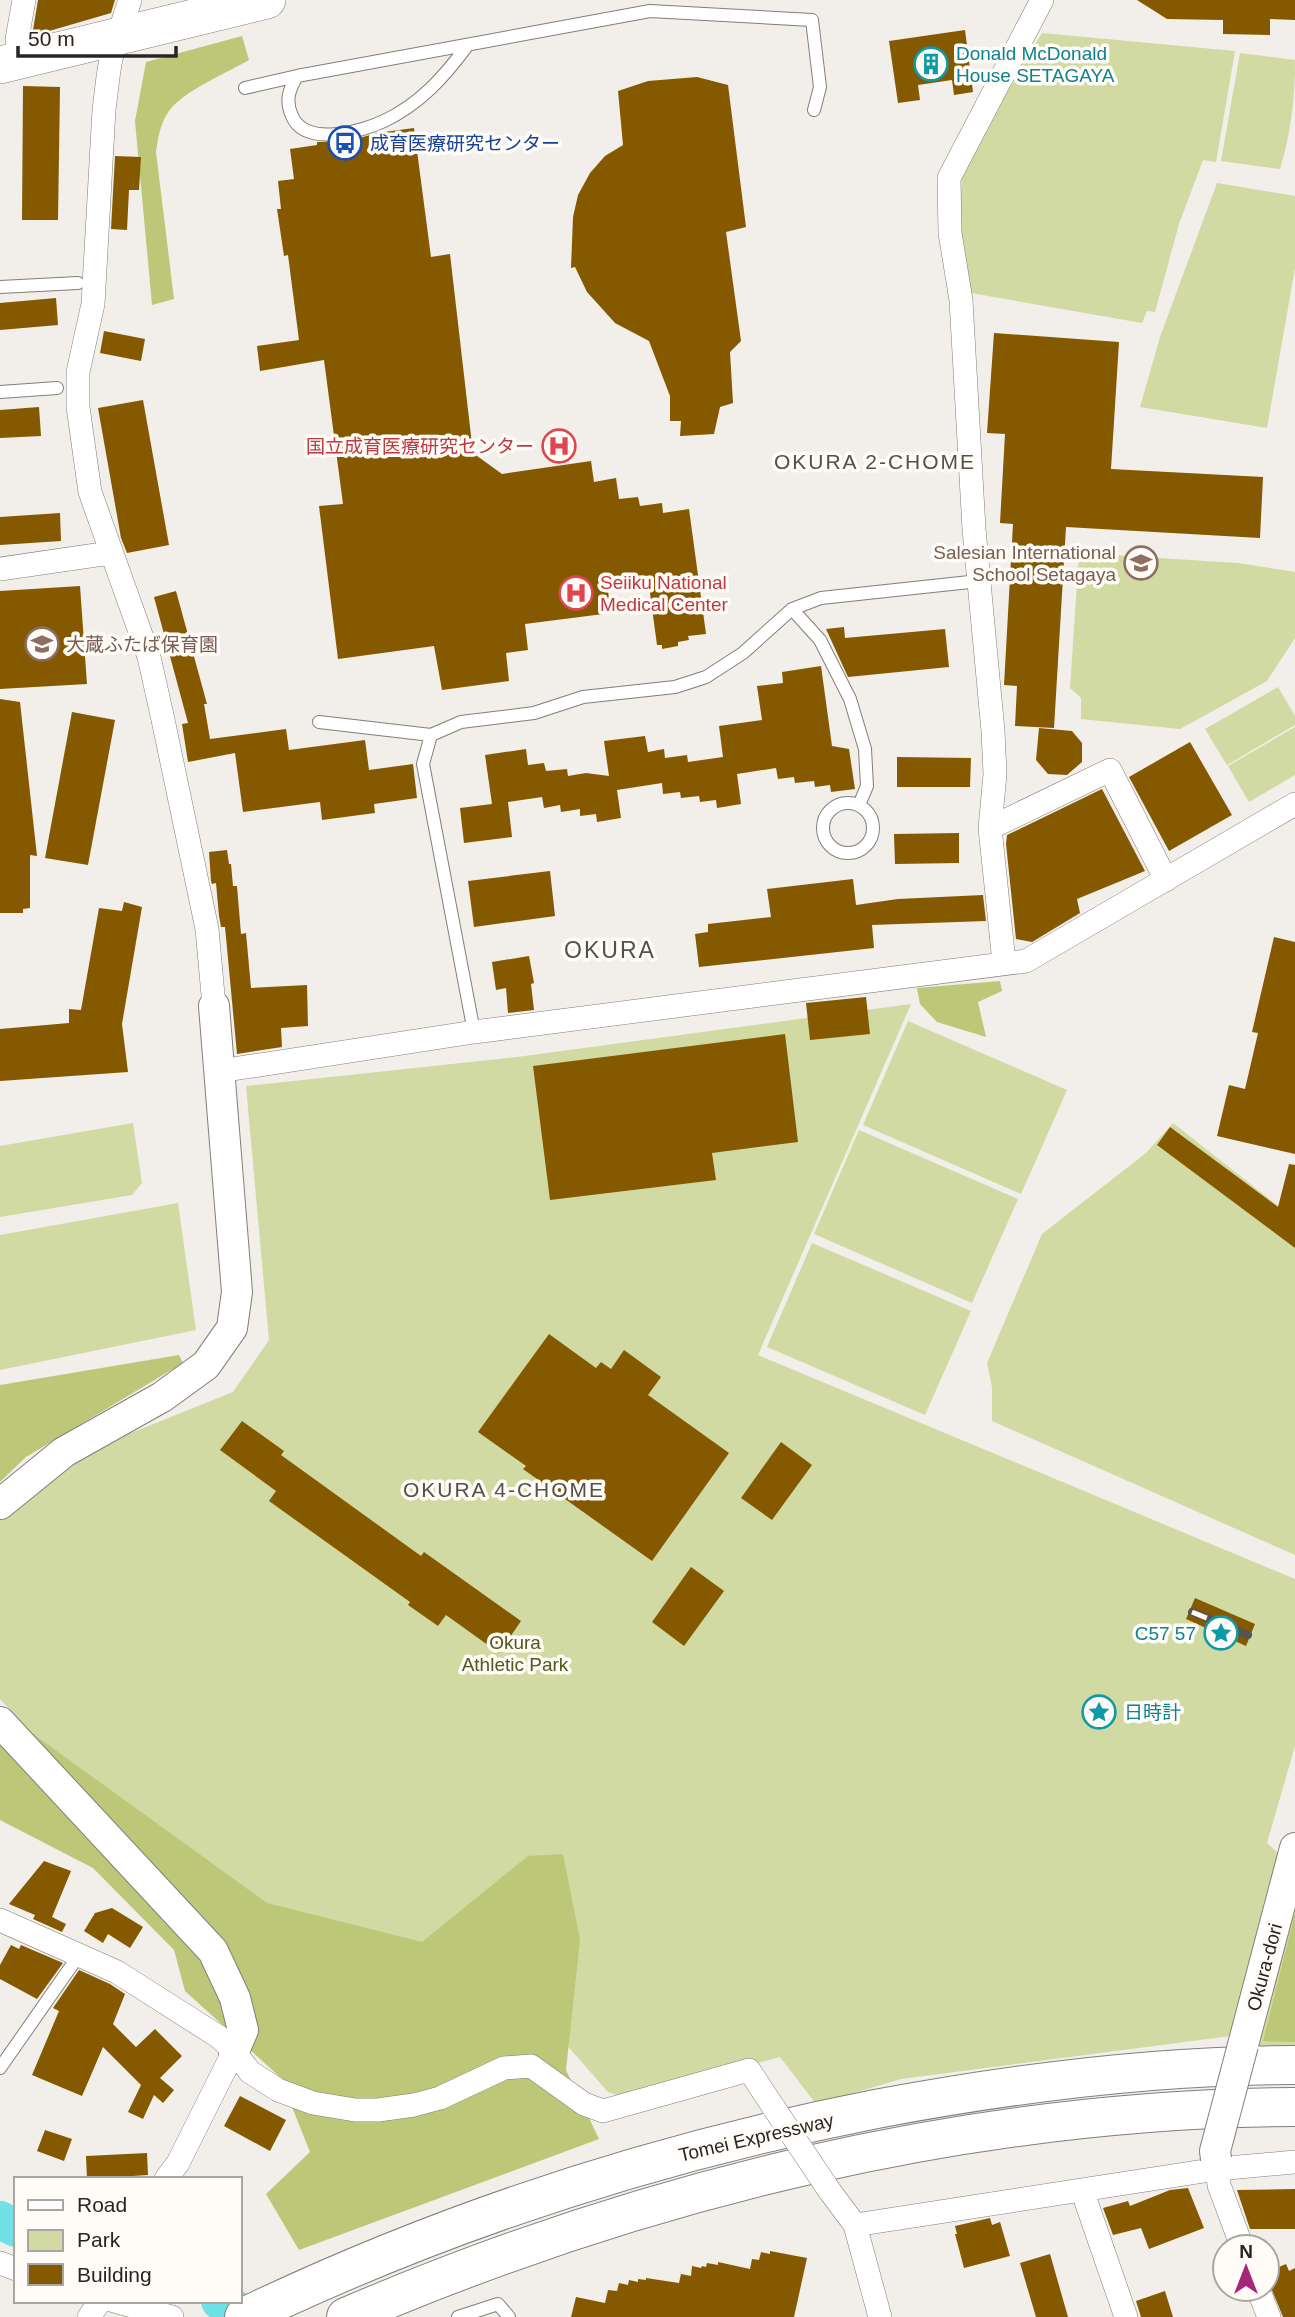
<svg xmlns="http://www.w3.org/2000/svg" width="1295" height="2317" viewBox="0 0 1295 2317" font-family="Arial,'Noto Sans JP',sans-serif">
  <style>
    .green { fill: #d1daa2 }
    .forest { fill: #bcc878 }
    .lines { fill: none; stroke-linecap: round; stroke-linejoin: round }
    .river { stroke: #6fe1e7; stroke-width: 38 }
    .building { fill: #845900 }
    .service-casing { stroke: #827e7a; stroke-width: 14 }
    .minor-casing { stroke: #827e7a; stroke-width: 24 }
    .tertiary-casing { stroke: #827e7a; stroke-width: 32 }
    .primary-casing { stroke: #827e7a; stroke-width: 38 }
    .motorway-casing { stroke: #827e7a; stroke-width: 40 }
    .service { stroke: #fff; stroke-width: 12 }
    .minor { stroke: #fff; stroke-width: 23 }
    .tertiary { stroke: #fff; stroke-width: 30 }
    .primary { stroke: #fff; stroke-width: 37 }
    .motorway { stroke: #fff; stroke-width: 38 }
    .rail-casing { stroke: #565452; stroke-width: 8 }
    .rail { stroke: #fffbf6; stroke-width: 5; stroke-dasharray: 16; stroke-linecap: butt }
    .minor-bridge-casing { stroke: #827e7a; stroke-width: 24; stroke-linecap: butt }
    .tertiary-bridge-casing { stroke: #827e7a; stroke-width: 32; stroke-linecap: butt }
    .minor-bridge { stroke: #fff; stroke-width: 23 }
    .tertiary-bridge { stroke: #fff; stroke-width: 30 }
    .labels { text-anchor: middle; stroke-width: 7; stroke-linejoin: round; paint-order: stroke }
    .culture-label { font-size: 19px; fill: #0d838f; stroke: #fffbf6; text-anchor: start }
    .transit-label { font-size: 19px; fill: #164399; stroke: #fffbf6; text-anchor: start }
    .health-label { font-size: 19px; fill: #be3a42; stroke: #fffbf6; text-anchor: end }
    .education-label { font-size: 19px; fill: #785e54; stroke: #fffbf6; text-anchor: end }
    .park-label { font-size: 19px; fill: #51581e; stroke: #fffbf6 }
    .street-label { font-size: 19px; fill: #272624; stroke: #fffbf6 }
    .neighbourhood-label { font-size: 21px; letter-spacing: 2px; fill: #54504c; stroke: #fffbf6 }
    .quarter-label { font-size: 23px; letter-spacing: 2px; fill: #54504c; stroke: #fffbf6 }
  </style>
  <rect width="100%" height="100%" fill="#f2eee9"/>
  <path class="green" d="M 1042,33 L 1235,51 L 1216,162 L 1203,160 L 1179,224 L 1155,312 L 1147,311 L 1142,323 L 971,293 L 959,231 L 962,175 L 991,115 Z
    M 1240,53 L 1295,60 C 1295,98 1291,133 1280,169 L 1221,161 Z
    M 1217,183 L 1295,196 L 1295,268 L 1267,428 L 1140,407 L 1160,337 Z
    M 1079,553 L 1238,563 L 1295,572 L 1295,638 L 1267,681 L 1180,729 L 1081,719 L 1081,698 L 1070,688 Z
    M 1278,687 L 1295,716 L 1295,725 L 1227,765 L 1205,729 Z
    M 1295,727 L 1295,775 L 1249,802 L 1228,766 Z
    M 911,1004 L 758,1355 L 1295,1579 L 1295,1746 L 1267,1843 L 1279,1854 L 1231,2036 L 901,2079 L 816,2104 L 780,2057 L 641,2095 L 623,2097 L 608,2092 L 557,2034 L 178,1895 L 0,1699 L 0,1519 L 34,1485 L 106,1443 L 233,1392 L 269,1340 L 246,1086 L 517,1057 Z
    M 908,1021 L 1067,1090 L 1021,1194 L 863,1125 Z
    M 133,1123 L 142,1183 L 132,1195 L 0,1217 L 0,1146 Z
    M 1173,1123 L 1295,1219 L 1295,1555 L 992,1421 L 992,1387 L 987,1363 L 1042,1234 L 1146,1153 Z
    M 859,1130 L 1018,1199 L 972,1303 L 814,1234 Z
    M 178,1203 L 196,1330 L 0,1370 L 0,1235 Z
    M 812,1243 L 971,1311 L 925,1415 L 767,1347 Z
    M 1295,1897 L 1295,2048 L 1259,2046 Z"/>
  <path class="forest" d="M 242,36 L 249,60 C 226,73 191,88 173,106 C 161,119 158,136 156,152 L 174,299 L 152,305 L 135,121 L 146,62 Z
    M 1000,981 L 1002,991 L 978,1002 L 986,1037 L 937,1022 L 920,1004 L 917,988 Z
    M 179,1355 L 183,1363 L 26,1457 L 0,1482 L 0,1385 Z
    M 0,1710 L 267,1903 L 422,1942 L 528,1856 L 563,1854 L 580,1940 L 566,2070 L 599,2139 L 299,2250 L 266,2194 L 310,2152 L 280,2077 L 185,1991 L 174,1950 L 93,1868 L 0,1820 Z
    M 1295,1913 L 1295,2042 L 1263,2041 Z"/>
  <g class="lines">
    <path class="river" d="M 0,2220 L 16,2228
      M 220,2301 L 251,2317"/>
  </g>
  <path class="building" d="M 38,0 L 115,0 L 111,13 L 32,36 Z
    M 1137,0 L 1295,0 L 1295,20 L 1270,19 L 1270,35 L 1223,34 L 1223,20 L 1167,19 Z
    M 965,30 L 973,92 L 954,95 L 952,80 L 918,85 L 920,100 L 898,103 L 889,41 Z
    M 697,77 L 728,85 L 746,227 L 726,232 L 741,341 L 730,352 L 733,403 L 720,407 L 714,434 L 680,436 L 681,421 L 670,421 L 670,396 L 649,341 L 615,323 L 587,292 L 575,267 L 571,268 L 573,217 L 578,195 L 590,173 L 605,156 L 623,145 L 618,91 L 648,81 Z
    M 23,86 L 60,87 L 58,220 L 22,220 Z
    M 414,128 L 431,257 L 450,254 L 473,453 L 502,474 L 591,461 L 594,482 L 616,478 L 619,499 L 638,497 L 640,506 L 662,503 L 663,513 L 689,509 L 706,634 L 688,636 L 689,640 L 678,642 L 678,646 L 662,649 L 662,645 L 657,645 L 649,586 L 608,591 L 611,613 L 525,624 L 528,650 L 506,653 L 509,681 L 442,690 L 434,646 L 338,659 L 319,506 L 343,504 L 324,360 L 260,371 L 257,346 L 299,340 L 288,255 L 284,256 L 277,209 L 281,209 L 278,181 L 294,179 L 290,149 L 317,145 L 317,142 L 349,141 L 377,133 Z
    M 115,156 L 141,157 L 139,190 L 129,190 L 127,230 L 111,229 Z
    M 56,298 L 58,325 L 0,330 L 0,303 Z
    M 104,331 L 145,339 L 141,361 L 100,353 Z
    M 994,333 L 1119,342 L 1111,469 L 1263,477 L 1260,538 L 1066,527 L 1054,728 L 1015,726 L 1017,686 L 1004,685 L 1013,524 L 1000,523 L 1005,434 L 987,433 Z
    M 143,400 L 169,545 L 127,553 L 121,538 L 98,408 Z
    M 39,407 L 41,436 L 0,438 L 0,410 Z
    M 60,513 L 61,541 L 0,545 L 0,517 Z
    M 80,586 L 87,684 L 0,689 L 0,591 Z
    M 176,591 L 207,704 L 204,704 L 210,739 L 286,729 L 289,750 L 365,740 L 369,770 L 413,764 L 417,798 L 374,804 L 375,813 L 322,820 L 320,802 L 243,812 L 235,753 L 188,762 L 182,724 L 188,723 L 154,597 Z
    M 844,627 L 845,638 L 945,629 L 949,667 L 848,677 L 826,629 Z
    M 821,666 L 832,746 L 849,749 L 855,789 L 831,792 L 830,785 L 815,787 L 814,781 L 795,783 L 794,777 L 778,779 L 776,768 L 737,774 L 741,804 L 717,808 L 716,800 L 700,802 L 699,796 L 681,798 L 680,792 L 663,794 L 662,783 L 617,790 L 621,818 L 597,822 L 596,814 L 580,816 L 580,809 L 561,812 L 560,805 L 544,808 L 542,797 L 508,802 L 512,837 L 464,843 L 460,808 L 492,804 L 485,755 L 526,749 L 528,765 L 544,763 L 546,771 L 567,769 L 568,776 L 586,773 L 609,776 L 604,741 L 645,736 L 648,752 L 664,749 L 665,758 L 687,755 L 688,762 L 723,757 L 719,726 L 762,720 L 757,686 L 783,683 L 782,672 Z
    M 0,699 L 20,702 L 37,856 L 30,855 L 30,908 L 23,909 L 23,913 L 0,913 Z
    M 72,712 L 115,720 L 88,865 L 45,858 Z
    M 1039,728 L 1072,731 L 1082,743 L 1082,762 L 1067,775 L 1048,774 L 1036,760 Z
    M 1190,742 L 1232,815 L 1169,851 L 1129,777 Z
    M 897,757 L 971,758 L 970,787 L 897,787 Z
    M 1102,789 L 1145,871 L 1077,899 L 1080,913 L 1032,942 L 1016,939 L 1006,844 L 1007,835 Z
    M 959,833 L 959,863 L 895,864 L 894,834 Z
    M 227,850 L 229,864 L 231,864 L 233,886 L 237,886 L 241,934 L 246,933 L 251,988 L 307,985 L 308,1026 L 281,1028 L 282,1047 L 237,1054 L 225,927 L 221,927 L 219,916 L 216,883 L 212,884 L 211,881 L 209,852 Z
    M 550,871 L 555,916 L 474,927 L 468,881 Z
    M 853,879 L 856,905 L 898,899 L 983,895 L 986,921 L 872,925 L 874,948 L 699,967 L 695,934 L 708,932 L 708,924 L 771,917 L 767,889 Z
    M 124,902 L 142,907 L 122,1024 L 128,1072 L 0,1081 L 0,1029 L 69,1023 L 69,1009 L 81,1010 L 99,908 L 122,911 Z
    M 1274,937 L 1295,942 L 1295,1154 L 1217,1136 L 1229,1085 L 1245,1089 L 1258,1033 L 1252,1032 Z
    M 529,956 L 534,983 L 531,984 L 534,1010 L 508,1013 L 506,988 L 496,990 L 492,962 Z
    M 866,997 L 870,1034 L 810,1040 L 806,1003 Z
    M 785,1034 L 798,1142 L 712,1153 L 716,1180 L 550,1200 L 533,1066 Z
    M 1170,1127 L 1278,1207 L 1289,1164 L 1295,1165 L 1295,1248 L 1157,1145 Z
    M 549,1334 L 596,1368 L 601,1362 L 611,1369 L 624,1350 L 661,1377 L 648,1395 L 729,1453 L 652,1561 L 523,1469 L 526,1466 L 478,1432 Z
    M 242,1421 L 284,1451 L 281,1455 L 421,1556 L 424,1552 L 521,1621 L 499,1653 L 446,1615 L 438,1626 L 408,1605 L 410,1602 L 269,1501 L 276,1491 L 220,1450 Z
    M 781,1442 L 812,1465 L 772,1520 L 741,1498 Z
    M 691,1567 L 724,1591 L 684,1646 L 652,1622 Z
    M 1195,1598 L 1255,1624 L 1246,1646 L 1186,1619 Z
    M 44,1861 L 71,1871 L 52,1917 L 66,1924 L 62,1932 L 33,1919 L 35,1915 L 9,1904 Z
    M 112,1908 L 143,1927 L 130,1948 L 108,1934 L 103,1943 L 84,1931 L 95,1913 Z
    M 11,1945 L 19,1949 L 21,1945 L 63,1963 L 37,1999 L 0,1979 L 0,1965 Z
    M 79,1970 L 110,1984 L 125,1994 L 113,2024 L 136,2047 L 155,2029 L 182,2056 L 160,2078 L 174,2090 L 163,2103 L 154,2095 L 143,2119 L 128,2112 L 141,2085 L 103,2047 L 82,2096 L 32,2075 L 59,2011 L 53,2008 Z
    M 240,2096 L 286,2120 L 270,2151 L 224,2126 Z
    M 45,2130 L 72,2139 L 64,2161 L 37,2151 Z
    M 147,2153 L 148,2175 L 87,2179 L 86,2156 Z
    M 1188,2188 L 1204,2228 L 1149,2249 L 1141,2228 L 1113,2235 L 1103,2208 L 1128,2201 L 1130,2206 L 1170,2190 Z
    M 1295,2189 L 1295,2229 L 1250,2229 L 1237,2190 Z
    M 990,2218 L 992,2225 L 1000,2222 L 1010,2256 L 964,2268 L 955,2234 L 957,2234 L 955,2226 Z
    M 770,2251 L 807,2258 L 794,2317 L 571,2317 L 576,2297 L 605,2303 L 608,2290 L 617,2291 L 619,2283 L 628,2285 L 629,2280 L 638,2282 L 638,2279 L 646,2280 L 646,2278 L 679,2283 L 681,2274 L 691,2276 L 692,2266 L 701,2268 L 702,2266 L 706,2267 L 707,2263 L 718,2265 L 718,2262 L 750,2269 L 752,2259 L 759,2260 L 761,2252 L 770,2254 Z
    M 1050,2254 L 1068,2317 L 1036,2317 L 1020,2263 Z
    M 1286,2264 L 1289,2271 L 1295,2268 L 1295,2317 L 1283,2317 L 1267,2278 L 1267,2272 Z
    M 1165,2291 L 1173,2317 L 1141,2317 L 1136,2301 Z"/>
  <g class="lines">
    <defs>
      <path id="service" d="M 297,76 C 289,90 285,100 292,116 C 305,147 361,132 384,121 C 420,104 444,77 467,46
        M 245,88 L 297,76 L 650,11 L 812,20 L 820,87 L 814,110
        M 0,287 L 78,283
        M 0,392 L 57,388
        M 792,609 L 820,640 L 850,699 L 865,749 L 867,786 L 859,805
        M 319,722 L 431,735
        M823 828a25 25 0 1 1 50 0a25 25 0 1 1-50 0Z
        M 474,1032 L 423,764 L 431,735 L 461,722 L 534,713 L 583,697 L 675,687 L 706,677 L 743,653 L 792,609 L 821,598 L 979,581
        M 0,2068 L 79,1955
        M 458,2317 L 498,2304 L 509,2317"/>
      <path id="minor" d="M 130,0 L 111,58 L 108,77 L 104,110 L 93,304 L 78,372 L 78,407 L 90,492 L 149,657 L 162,715 L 207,929 L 214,1006
        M 20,61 L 17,39 L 24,0
        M 0,569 L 110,553
        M 990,828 L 1110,770 L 1166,880
        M 1004,962 L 990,828 L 995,774 L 993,731 L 974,529 L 961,300 L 950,233 L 949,178 L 1042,0
        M 220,1071 L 474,1032 L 1026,961 L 1295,804
        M 0,1920 L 117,1972 L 219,2037 L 234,2051 L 250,2072 L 278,2090 L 313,2103 L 355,2110 L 378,2110 L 414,2105 L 440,2098 L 504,2068 L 531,2066 L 584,2104 L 603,2111 L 749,2070 L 774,2108
        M 1216,2159 L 1219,2185 L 1242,2247
        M 166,2179 L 178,2163 L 234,2051
        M 829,2190 L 855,2225 L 880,2317
        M 1082,2190 L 1126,2317
        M 855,2225 L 1217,2169 L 1295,2162
        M 0,2263 L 16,2269
        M 1258,2289 L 1269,2317
        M 114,2301 L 172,2317
        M 89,2317 L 100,2301"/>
      <path id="tertiary" d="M 0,1504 L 64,1452 L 162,1397 L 206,1365 L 232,1328 L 237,1292 L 214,1006
        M 0,1722 L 213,1951 L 235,1998 L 243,2030 L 234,2051
        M 1243,2045 L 1295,1848"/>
      <path id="primary" d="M 0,65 L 267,0"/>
      <path id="motorway" d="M 244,2317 C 446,2220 657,2152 876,2109 C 1014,2083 1155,2065 1295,2065
        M 346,2317 C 644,2189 970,2109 1295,2107"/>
    </defs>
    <use href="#service" class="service-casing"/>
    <use href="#minor" class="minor-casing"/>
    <use href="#tertiary" class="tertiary-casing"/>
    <use href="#primary" class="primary-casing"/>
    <use href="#motorway" class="motorway-casing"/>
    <use href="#service" class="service"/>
    <use href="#minor" class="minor"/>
    <use href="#tertiary" class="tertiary"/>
    <use href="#primary" class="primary"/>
    <use href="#motorway" class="motorway"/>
    <defs>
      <path id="rail" d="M 1192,1612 L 1248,1635"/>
    </defs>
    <use href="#rail" class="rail-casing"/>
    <use href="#rail" class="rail"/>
    <defs>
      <path id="minor-bridge" d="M 774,2108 L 829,2190"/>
      <path id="tertiary-bridge" d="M 1216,2159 L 1215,2151 L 1243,2045"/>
    </defs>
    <use href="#minor-bridge" class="minor-bridge-casing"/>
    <use href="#tertiary-bridge" class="tertiary-bridge-casing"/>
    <use href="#minor-bridge" class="minor-bridge"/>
    <use href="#tertiary-bridge" class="tertiary-bridge"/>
  </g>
  <defs>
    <symbol id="building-ring" viewBox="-11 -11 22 22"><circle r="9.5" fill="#fffbf6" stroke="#0f9aa8" stroke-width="1.5"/><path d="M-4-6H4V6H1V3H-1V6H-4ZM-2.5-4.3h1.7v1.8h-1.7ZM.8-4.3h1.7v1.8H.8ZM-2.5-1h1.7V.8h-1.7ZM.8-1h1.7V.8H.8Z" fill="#0f9aa8"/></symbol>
    <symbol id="bus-ring" viewBox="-11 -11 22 22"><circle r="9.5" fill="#fffbf6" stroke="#1a4fb4" stroke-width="1.5"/><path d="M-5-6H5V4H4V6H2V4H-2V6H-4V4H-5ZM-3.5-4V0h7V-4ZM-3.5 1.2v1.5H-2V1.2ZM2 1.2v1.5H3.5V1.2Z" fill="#1a4fb4"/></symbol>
    <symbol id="hospital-ring" viewBox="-11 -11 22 22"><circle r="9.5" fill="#fffbf6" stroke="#e0444e" stroke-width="1.5"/><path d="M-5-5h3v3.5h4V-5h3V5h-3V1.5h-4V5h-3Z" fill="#e0444e"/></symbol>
    <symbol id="school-ring" viewBox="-11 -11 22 22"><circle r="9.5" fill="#fffbf6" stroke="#8d6e63" stroke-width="1.5"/><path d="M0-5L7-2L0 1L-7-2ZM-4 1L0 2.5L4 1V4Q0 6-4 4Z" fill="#8d6e63"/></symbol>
    <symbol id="sight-ring" viewBox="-11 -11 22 22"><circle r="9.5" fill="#fffbf6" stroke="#0f9aa8" stroke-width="1.5"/><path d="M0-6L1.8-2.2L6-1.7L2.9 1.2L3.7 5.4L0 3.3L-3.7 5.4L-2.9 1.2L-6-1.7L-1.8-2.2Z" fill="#0f9aa8"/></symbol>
  </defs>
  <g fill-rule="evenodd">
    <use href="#building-ring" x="912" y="45" width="38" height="38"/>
    <use href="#bus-ring" x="326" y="124" width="38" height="38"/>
    <use href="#hospital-ring" x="540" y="427" width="38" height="38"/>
    <use href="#school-ring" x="1122" y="544" width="38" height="38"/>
    <use href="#hospital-ring" x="557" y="574" width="38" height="38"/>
    <use href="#school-ring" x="23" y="625" width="38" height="38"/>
    <use href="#sight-ring" x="1202" y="1614" width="38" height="38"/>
    <use href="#sight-ring" x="1080" y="1693" width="38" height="38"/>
  </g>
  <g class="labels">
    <g class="culture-label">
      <text x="956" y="60">Donald McDonald<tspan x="956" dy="22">House SETAGAYA</tspan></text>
      <text x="1196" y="1640" text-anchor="end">C57 57</text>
      <text x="1124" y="1719">日時計</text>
    </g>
    <g class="transit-label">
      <text x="370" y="150">成育医療研究センター</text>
    </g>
    <g class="health-label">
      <text x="534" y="453">国立成育医療研究センター</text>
      <text x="600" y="589" text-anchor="start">Seiiku National<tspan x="600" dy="22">Medical Center</tspan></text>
    </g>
    <g class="education-label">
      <text x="1116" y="559">Salesian International<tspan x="1116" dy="22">School Setagaya</tspan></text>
      <text x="66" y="651" text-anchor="start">大蔵ふたば保育園</text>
    </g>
    <g class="park-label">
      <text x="515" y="1649">Okura<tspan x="515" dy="22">Athletic Park</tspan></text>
    </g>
    <g class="street-label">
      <text transform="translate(1264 1967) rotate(-75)" y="7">Okura-dori</text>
      <text transform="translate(756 2137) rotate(-13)" y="7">Tomei Expressway</text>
    </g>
    <g class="neighbourhood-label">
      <text x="875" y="469">OKURA 2-CHOME</text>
      <text x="504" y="1497">OKURA 4-CHOME</text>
    </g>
    <g class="quarter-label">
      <text x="610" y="958">OKURA</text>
    </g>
  </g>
  <rect x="14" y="2177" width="228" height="126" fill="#fffbf6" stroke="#a9a6a2" stroke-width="2"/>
  <rect x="28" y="2200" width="35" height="10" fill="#ffffff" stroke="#a9a6a2" stroke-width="2"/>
  <text x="77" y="2212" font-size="21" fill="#272624">Road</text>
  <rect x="28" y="2230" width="35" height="21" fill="#d1daa2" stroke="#a9a6a2" stroke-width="2"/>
  <text x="77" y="2247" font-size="21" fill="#272624">Park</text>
  <rect x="28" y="2264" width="35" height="21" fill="#845900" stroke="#a9a6a2" stroke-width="2"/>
  <text x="77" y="2282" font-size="21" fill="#272624">Building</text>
  <g transform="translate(1246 2268)"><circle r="33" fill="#fffbf6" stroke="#a9a6a2" stroke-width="2"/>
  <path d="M0-5L12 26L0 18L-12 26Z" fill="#a42779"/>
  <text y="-10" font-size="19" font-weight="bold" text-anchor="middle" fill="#272624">N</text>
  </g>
  <path d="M18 46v10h158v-10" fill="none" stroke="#272624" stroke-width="3.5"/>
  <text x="28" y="46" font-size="21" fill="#272624" stroke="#fffbf6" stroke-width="5" paint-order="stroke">50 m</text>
</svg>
